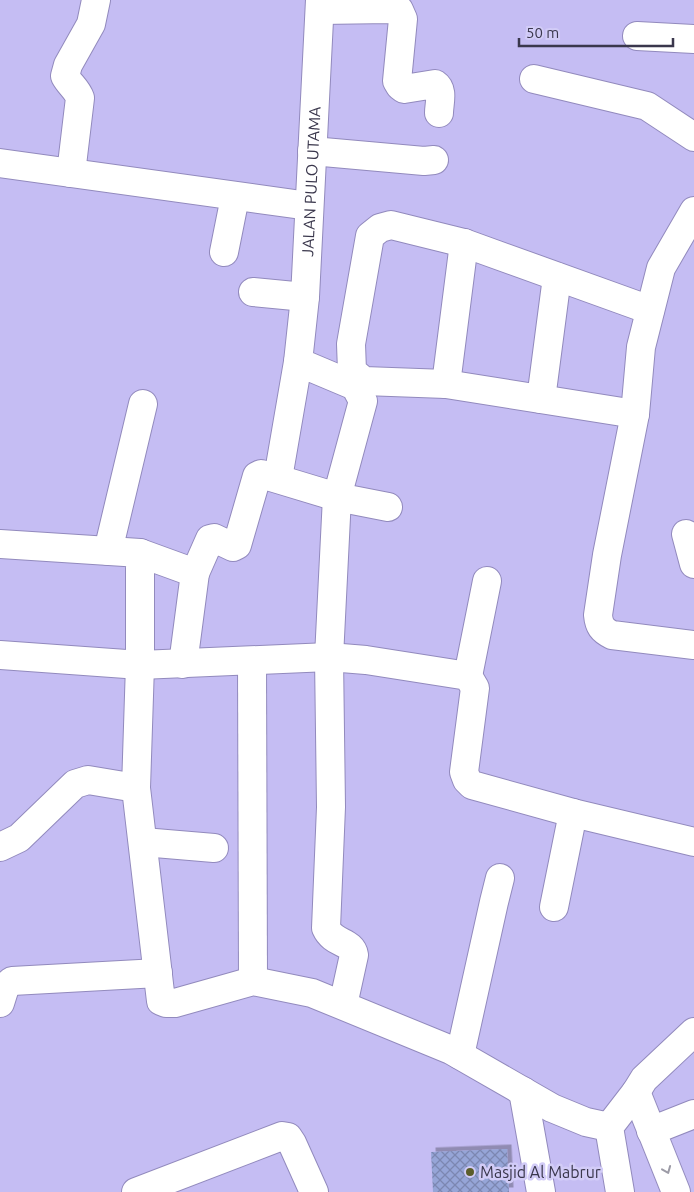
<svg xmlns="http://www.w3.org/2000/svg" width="694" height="1192" viewBox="0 0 694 1192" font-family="Ubuntu,sans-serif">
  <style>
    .building { fill: url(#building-cross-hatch); filter: url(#shadow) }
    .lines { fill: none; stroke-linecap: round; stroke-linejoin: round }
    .minor-casing { stroke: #928abd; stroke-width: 30 }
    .minor { stroke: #fff; stroke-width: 28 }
    .oneway { stroke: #9c9ba6 }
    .poi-dot { fill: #5b5d2b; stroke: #d2ccf7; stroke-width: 2 }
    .labels { text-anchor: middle; stroke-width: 5; stroke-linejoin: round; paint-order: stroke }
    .street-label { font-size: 16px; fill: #3a374c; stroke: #d2ccf7 }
    .poi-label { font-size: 16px; fill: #3a374c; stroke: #d2ccf7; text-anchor: start }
  </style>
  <defs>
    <pattern id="building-cross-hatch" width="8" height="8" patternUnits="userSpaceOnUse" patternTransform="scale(1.25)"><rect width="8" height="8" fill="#96a5d7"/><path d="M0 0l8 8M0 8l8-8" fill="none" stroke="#7b87b1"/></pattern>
    <filter id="shadow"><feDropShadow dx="4.5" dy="-4.5" stdDeviation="0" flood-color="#0004"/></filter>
  </defs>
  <rect width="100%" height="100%" fill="#c5bdf3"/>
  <path class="building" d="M 507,1149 L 509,1192 L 433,1192 L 431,1152 Z"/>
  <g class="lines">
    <defs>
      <g id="minor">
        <path d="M 320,10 L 390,9 L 399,10 L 403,19 L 397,81 L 400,86 L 404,89 L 435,84 C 444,90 439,103 439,113"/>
        <path d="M 637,36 L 694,39"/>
        <path d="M 534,79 L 647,106 L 694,137"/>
        <path d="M 312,151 L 424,161 L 434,160"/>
        <path d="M 0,163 L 309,206"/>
        <path d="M 71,173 L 80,98 C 77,89 69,84 65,76 L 68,65 L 91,24 L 96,0"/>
        <path d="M 694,211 L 661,268 L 641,347 L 635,414 L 607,555 L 598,615 C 599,626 602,630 612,635 L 694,645"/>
        <path d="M 224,252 L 235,197"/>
        <path d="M 253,292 L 305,297"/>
        <path id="s1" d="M 298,362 L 305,297 L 320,0"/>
        <path d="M 446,384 L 464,243"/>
        <path d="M 541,399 L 557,277"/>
        <path d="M 635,414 L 446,384 L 364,381 L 352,371 L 351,344 L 370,236 L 380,228 L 391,225 L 464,243 L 650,310"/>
        <path d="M 278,478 L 298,362 L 355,386 L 363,401 L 337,497 L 329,657 L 331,807 L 326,928 C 333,944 352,941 354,955 L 343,1005"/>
        <path d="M 686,534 L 694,564"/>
        <path d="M 0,544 L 140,553 L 140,665 L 136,788 L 161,1001 L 166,1003 L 175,1003 L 253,981 L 312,993 L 451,1050 L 552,1108 L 586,1122 L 609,1127"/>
        <path d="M 108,551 L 143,404"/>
        <path d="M 140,553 L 195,573 L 183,664"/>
        <path d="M 195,573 L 210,539 L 214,538 L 233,547 L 237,545 L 257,476 L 261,474 L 337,497 L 388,507"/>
        <path d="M 0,655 L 140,665 L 329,657 L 366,660 L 468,676 L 475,688 L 464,772 L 467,780 L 472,785 L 573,813 L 694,842"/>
        <path d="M 252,661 L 253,981"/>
        <path d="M 468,676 L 487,581"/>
        <path d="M 143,842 L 214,848"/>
        <path d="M 0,847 L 19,838 L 75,784 L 88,780 L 136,788"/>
        <path d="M 554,907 L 573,813"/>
        <path d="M 0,1003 L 5,987 L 12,981 L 158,973"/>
        <path d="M 460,1055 L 494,902 L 500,878"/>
        <path d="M 523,1091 L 541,1192"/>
        <path d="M 636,1092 L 676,1192"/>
        <path d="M 651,1131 L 694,1114"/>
        <path d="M 136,1192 L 282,1136 L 288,1137 L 292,1143 L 314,1192"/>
        <path d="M 620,1192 L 609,1127 L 636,1092 L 644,1079 L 694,1032"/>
      </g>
    </defs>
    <use href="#minor" class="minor-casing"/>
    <use href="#minor" class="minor"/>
  </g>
  <defs><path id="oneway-chevron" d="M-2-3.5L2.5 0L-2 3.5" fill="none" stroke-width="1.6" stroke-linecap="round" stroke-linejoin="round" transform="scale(1.25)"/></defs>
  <use class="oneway" href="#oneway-chevron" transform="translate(667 1170) rotate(68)"/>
  <circle class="poi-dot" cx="470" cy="1172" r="5"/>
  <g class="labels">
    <g class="street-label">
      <text dy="6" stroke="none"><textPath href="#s1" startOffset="181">JALAN PULO UTAMA</textPath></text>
    </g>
    <g class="poi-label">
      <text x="480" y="1178">Masjid Al Mabrur</text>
    </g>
  </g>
  <path d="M519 38v8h154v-8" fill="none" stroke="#3a374c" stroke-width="2.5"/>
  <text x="526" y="38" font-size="15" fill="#3a374c" stroke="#d2ccf7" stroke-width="4" paint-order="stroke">50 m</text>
</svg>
